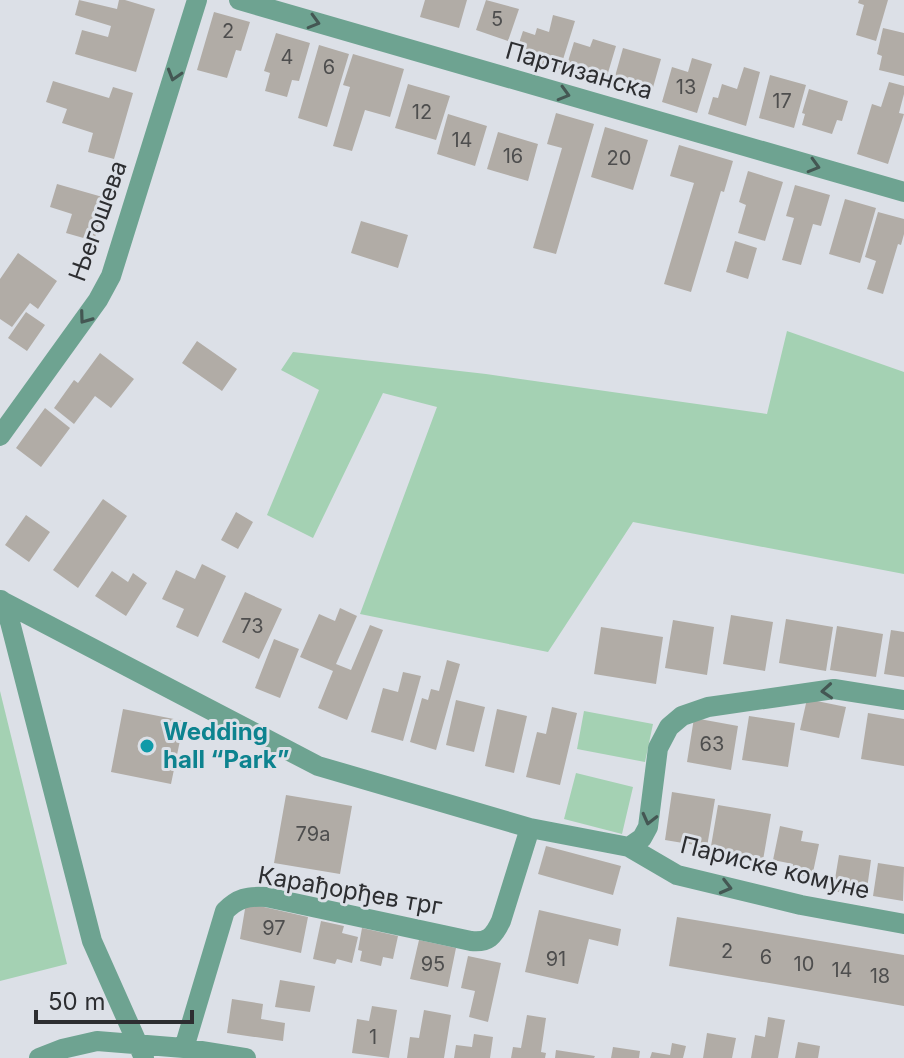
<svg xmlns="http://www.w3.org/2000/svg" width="904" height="1058" viewBox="0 0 904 1058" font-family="Inter,sans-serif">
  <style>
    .green { fill: #a4d1b3 }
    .building { fill: #b1aca6 }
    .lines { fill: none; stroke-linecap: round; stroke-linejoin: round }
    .minor { stroke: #6ea391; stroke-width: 20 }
    .oneway { stroke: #445753 }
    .culture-dot { fill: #0f9aa8; stroke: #dce0e7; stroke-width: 3 }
    .labels { text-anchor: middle; stroke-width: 6; stroke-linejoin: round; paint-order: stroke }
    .number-label { font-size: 20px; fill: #4e4e4e }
    .street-label { font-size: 24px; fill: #2d2e31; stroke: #dce0e7 }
    .culture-label { font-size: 24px; font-weight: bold; fill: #0d838f; stroke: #dce0e7; text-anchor: start }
  </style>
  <rect width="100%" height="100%" fill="#dce0e7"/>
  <path class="green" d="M 787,331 L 904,372 L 904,574 L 633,522 L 548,652 L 360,614 L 437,407 L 383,393 L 313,538 L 267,515 L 319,390 L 281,370 L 293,352 L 486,374 L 767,414 Z
    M 0,691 L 67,964 L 0,981 Z
    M 584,711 L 653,724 L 645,762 L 577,749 Z
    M 576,773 L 633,787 L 622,834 L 564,819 Z"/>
  <path class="building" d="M 79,0 L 117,9 L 119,0 L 125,0 L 155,9 L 136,72 L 75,54 L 82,30 L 108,37 L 111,26 L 75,15 Z
    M 425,0 L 467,0 L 459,28 L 420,17 Z
    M 486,0 L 519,9 L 508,41 L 476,30 Z
    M 859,0 L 888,0 L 876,41 L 856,35 L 864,5 L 858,3 Z
    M 214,12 L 250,22 L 241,51 L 236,50 L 227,78 L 197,70 Z
    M 553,15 L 575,21 L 560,69 L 527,60 L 529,53 L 517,49 L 523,31 L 535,35 L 537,28 L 549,32 Z
    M 883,28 L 904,33 L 904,76 L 879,70 L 882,56 L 877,54 Z
    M 276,33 L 310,43 L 299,81 L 292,80 L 287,97 L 265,91 L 270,73 L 264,71 Z
    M 593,39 L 616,46 L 605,83 L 565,71 L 574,42 L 590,47 Z
    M 319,45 L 349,54 L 327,127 L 298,118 Z
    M 623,48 L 661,59 L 652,91 L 614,80 Z
    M 353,54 L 404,69 L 390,117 L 365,110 L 352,151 L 333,146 L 350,87 L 343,85 Z
    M 692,58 L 712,64 L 697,113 L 662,102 L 672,67 L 688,72 Z
    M 744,67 L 760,72 L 746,126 L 708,114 L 713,97 L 718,98 L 722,84 L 737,89 Z
    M 770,75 L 806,85 L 794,128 L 759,118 Z
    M 53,81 L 109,98 L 113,87 L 133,93 L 114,159 L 88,152 L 93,133 L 62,123 L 67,109 L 46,102 Z
    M 889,82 L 904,86 L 904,94 L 899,113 L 904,114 L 888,164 L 857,154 L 872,104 L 881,107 Z
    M 408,84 L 450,96 L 436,140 L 395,128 Z
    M 809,89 L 848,101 L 842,121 L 837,120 L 832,134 L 802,125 L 805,114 L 802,113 Z
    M 556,113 L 594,124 L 556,254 L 533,248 L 562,148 L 547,144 Z
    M 448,114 L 487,126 L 475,166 L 437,154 Z
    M 605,127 L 648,140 L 633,190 L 591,177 Z
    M 498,132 L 538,144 L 528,181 L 487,169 Z
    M 679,145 L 733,161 L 724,192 L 721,191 L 691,292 L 664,284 L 694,183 L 670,176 Z
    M 748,171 L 783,182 L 765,241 L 738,233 L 746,205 L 739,202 Z
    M 57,184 L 106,198 L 94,241 L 66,233 L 72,214 L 50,207 Z
    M 795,185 L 830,195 L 821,226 L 813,224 L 801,265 L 782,260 L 794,218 L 786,216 Z
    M 845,199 L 876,208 L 860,263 L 829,254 Z
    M 878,212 L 904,219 L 904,234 L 901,245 L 898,244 L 883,294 L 867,289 L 876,261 L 865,257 Z
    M 361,221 L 408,235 L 398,268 L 351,253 Z
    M 735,241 L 757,248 L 748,279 L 726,272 Z
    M 18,253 L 57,281 L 38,309 L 30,303 L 12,327 L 0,319 L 0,279 Z
    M 26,312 L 45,325 L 27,351 L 8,338 Z
    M 197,341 L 237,369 L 222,391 L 182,363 Z
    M 100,353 L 134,379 L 111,408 L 95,396 L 74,424 L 54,408 L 74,380 L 78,383 Z
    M 45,408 L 70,428 L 41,467 L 16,448 Z
    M 103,499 L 127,516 L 78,588 L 53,570 Z
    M 236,512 L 253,522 L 238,549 L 221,540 Z
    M 26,515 L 50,532 L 29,562 L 5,545 Z
    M 202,564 L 226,576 L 198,637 L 176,627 L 184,609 L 162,599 L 176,570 L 195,579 Z
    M 112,571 L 128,582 L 133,573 L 147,583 L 126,616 L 95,596 Z
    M 245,592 L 282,609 L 259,659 L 222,642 Z
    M 340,608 L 357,616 L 336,664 L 351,670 L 370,625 L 383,630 L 347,720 L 318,708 L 333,671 L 300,657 L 319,614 L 335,621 Z
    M 731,615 L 773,622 L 765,671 L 723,664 Z
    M 786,619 L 833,627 L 826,671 L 779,663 Z
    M 673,620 L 714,627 L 707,675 L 665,668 Z
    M 837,626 L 883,634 L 876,677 L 830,670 Z
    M 601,627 L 663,637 L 656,684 L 594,674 Z
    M 891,630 L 904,632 L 904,677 L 884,674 Z
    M 274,639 L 299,649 L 280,698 L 255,688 Z
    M 447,660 L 460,664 L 436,750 L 410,742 L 422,698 L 428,700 L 431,689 L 439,691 Z
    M 403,672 L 421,676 L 403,741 L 371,732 L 383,688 L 398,692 Z
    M 807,699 L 846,707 L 839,738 L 800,730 Z
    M 456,700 L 485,707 L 474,752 L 446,745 Z
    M 552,707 L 577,713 L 560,785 L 526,777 L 537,732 L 546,734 Z
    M 123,709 L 184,721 L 171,784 L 111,772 Z
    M 497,709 L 527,716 L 514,773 L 485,766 Z
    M 868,713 L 904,719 L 904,766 L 861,759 Z
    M 749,716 L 795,723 L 788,767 L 742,760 Z
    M 694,718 L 738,726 L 731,770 L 687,762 Z
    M 672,792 L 715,799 L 707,847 L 665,840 Z
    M 286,795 L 352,806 L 340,874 L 274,863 Z
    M 718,805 L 771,814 L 763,860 L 710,852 Z
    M 780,826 L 803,831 L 801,841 L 819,844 L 812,877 L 791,874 L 793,864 L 773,860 Z
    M 546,846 L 621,866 L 613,895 L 538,874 Z
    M 839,855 L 871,860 L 866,896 L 833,891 Z
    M 878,863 L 904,867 L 903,901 L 873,896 Z
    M 246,903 L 308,917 L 301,953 L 240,939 Z
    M 539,910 L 621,929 L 618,946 L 589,939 L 578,984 L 525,972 Z
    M 677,917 L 904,955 L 904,1006 L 669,966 Z
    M 321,921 L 344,926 L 342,933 L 358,937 L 352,963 L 337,959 L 335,964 L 313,959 Z
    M 362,928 L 398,936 L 393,959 L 383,957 L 381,966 L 360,961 L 362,951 L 358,950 Z
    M 419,940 L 456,948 L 448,987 L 410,979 Z
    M 468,956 L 501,963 L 488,1022 L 469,1017 L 475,991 L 461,988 Z
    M 280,980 L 315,986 L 310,1012 L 275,1007 Z
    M 232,999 L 263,1004 L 261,1019 L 285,1023 L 283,1041 L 227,1033 Z
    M 372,1006 L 397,1010 L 389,1058 L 352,1053 L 357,1019 L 369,1021 Z
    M 424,1010 L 451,1015 L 444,1058 L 407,1058 L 410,1037 L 419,1038 Z
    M 527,1015 L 546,1018 L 541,1052 L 546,1053 L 545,1058 L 511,1058 L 513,1047 L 521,1048 Z
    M 768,1017 L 785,1020 L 778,1058 L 751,1058 L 755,1035 L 765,1037 Z
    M 707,1033 L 736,1038 L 732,1058 L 703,1058 Z
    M 474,1034 L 493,1037 L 490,1058 L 454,1058 L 456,1045 L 472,1047 Z
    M 798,1042 L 820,1046 L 818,1058 L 795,1058 Z
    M 672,1043 L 686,1046 L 683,1058 L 650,1058 L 652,1052 L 670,1055 Z
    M 613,1047 L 640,1051 L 639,1058 L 611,1058 Z
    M 556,1050 L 595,1056 L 594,1058 L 555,1058 Z"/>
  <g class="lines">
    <path class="minor" d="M 239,0 L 904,192
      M 0,436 L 98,300 L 111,276 L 197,0
      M 0,600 L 318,766 L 530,828 L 629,847 L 677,875 L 801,905 L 904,924
      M 1,600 L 10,622 L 92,941 L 144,1058
      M 629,847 L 642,838 L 648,827 L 658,748 L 669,727 L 682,716 L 708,707 L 834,689 L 904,700
      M 184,1048 L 225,911 C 238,898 247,896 266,897 L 471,941 C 488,943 494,936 501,921 L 530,828
      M 39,1058 L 62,1049 L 97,1041 L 184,1048 L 246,1058"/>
  </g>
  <defs><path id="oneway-chevron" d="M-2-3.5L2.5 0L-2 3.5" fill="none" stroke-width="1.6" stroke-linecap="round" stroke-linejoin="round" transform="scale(2)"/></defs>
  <g class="oneway">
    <use href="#oneway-chevron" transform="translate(314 22) rotate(16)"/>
    <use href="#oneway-chevron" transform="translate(174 75) rotate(107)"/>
    <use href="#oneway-chevron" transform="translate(564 94) rotate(16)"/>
    <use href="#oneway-chevron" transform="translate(814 166) rotate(16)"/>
    <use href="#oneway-chevron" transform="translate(85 318) rotate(126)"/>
    <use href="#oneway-chevron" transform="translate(827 691) rotate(176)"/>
    <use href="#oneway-chevron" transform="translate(649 819) rotate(104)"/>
    <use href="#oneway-chevron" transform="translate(726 887) rotate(14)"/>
  </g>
  <circle class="culture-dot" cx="147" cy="746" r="8"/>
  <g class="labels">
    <g class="number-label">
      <text x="497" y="26">5</text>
      <text x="228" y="38">2</text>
      <text x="287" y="64">4</text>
      <text x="329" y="74">6</text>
      <text x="686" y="94">13</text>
      <text x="782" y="108">17</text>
      <text x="422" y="119">12</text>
      <text x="462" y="147">14</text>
      <text x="513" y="163">16</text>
      <text x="619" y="165">20</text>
      <text x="252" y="633">73</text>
      <text x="712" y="751">63</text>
      <text x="313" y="841">79a</text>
      <text x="274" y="935">97</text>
      <text x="727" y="958">2</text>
      <text x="766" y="964">6</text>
      <text x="556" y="966">91</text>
      <text x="433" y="971">95</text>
      <text x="804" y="971">10</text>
      <text x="842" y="977">14</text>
      <text x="880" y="983">18</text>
      <text x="373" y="1044">1</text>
    </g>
    <g class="street-label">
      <text transform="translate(579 71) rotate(16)" y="8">Партизанска</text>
      <text transform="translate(98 221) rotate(-70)" y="8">Његошева</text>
      <text transform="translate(775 868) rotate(14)" y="8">Париске комуне</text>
      <text transform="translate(350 891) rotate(10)" y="8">Карађорђев трг</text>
    </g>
    <g class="culture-label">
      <text x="163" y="740">Wedding<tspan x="163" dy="28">hall “Park”</tspan></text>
    </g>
  </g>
  <path d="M36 1010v12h156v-12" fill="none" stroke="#2d2e31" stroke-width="4"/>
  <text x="48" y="1010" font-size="24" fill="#2d2e31" stroke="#dce0e7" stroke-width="6" paint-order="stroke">50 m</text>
</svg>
